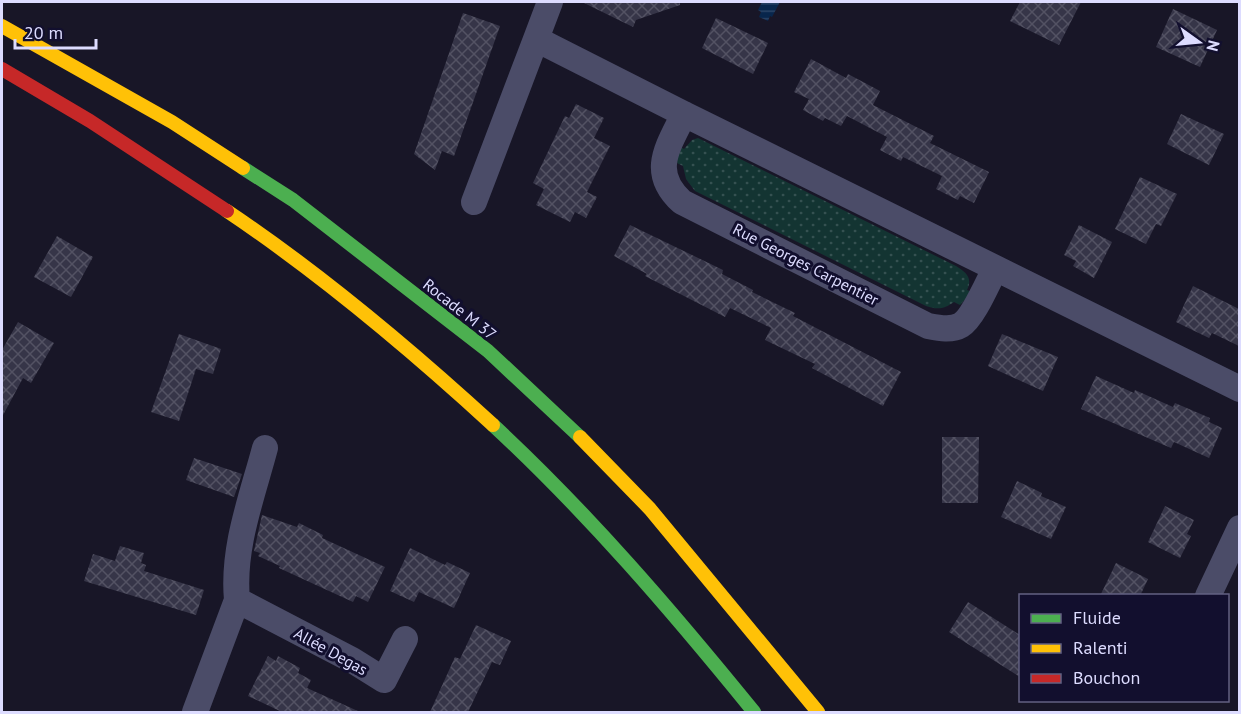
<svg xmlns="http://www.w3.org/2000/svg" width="1241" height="714" viewBox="0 0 1241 714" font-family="'PT Sans',sans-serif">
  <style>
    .grass { fill: url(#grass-dots) }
    .water { fill: url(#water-rules) }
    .building { fill: url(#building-cross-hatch) }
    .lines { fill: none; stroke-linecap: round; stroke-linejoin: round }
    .street { stroke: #4b4c68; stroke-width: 26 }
    .fast { stroke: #4caf50; stroke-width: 14 }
    .slow { stroke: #ffc107; stroke-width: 14 }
    .jam { stroke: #c62828; stroke-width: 14 }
    .labels { text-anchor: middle; stroke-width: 6; stroke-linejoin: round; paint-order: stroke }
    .street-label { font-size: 16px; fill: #dddcff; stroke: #120f2e }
  </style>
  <defs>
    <pattern id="grass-dots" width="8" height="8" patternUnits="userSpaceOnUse" patternTransform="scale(1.5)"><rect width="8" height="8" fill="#133432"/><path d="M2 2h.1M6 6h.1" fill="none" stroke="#355151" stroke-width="1.8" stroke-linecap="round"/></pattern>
    <pattern id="water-rules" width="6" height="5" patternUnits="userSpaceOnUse" patternTransform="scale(1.5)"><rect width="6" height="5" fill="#08264c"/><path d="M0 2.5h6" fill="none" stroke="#2c4567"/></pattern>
    <pattern id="building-cross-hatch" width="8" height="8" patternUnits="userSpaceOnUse" patternTransform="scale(1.5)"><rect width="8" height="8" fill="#363548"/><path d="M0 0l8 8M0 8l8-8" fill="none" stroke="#535263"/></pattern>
  </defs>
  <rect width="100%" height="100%" fill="#181627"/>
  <path class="grass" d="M 698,138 L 956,266 C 966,272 973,278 967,290 L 972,292 L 960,305 L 954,302 C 944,309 938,310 926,306 L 695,191 L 686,179 L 683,166 L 677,163 L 679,146 L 684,149 L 692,140 Z"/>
  <path class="water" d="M 762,2 L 780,2 L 772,17 L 770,16 L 768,21 L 759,17 L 761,12 L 758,10 Z"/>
  <path class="building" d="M 582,2 L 680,2 L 680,5 L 636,20 L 633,27 Z
    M 1020,2 L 1081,2 L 1059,45 L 1010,21 Z
    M 1173,9 L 1217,30 L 1200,67 L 1156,47 Z
    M 463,13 L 500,26 L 454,156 L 442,151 L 435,170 L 414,154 Z
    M 716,18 L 768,43 L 753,74 L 702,48 Z
    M 811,59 L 846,78 L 848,74 L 880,91 L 873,105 L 934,136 L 930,143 L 989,172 L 974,203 L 960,196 L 958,200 L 936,189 L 942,176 L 903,157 L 901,161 L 880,150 L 887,137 L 847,116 L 841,126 L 825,118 L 823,121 L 803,110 L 809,99 L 794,92 Z
    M 576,104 L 604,118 L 594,138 L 610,146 L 587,192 L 597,197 L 586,218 L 575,212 L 570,222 L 536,205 L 544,189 L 533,183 L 565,116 L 569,118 Z
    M 1181,114 L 1224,134 L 1209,165 L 1167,144 Z
    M 1140,177 L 1177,194 L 1161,226 L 1156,224 L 1146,244 L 1115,229 Z
    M 630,225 L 723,270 L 722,274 L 753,290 L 752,292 L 795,313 L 793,316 L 901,372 L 883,406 L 812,368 L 815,364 L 765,340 L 771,328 L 730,308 L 725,317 L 645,276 L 647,274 L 614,256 Z
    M 1079,225 L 1112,242 L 1094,278 L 1073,266 L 1076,261 L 1064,255 Z
    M 57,236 L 93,257 L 71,297 L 34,277 Z
    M 1193,286 L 1239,309 L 1239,346 L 1212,333 L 1209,338 L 1176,322 Z
    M 18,322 L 54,343 L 31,383 L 23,378 L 2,417 L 2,350 Z
    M 179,334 L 221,349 L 213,374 L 196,369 L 179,421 L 151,412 Z
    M 1002,334 L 1058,357 L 1043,391 L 988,366 Z
    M 1096,376 L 1134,393 L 1135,390 L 1173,407 L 1175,403 L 1210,418 L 1209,422 L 1222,428 L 1209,458 L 1174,442 L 1171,448 L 1081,409 Z
    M 942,437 L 979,437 L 978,503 L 942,503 Z
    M 194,458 L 242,474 L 234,497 L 186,480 Z
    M 1017,481 L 1042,493 L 1041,496 L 1066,507 L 1051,539 L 1001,517 Z
    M 1165,506 L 1194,520 L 1187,534 L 1191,536 L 1180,558 L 1148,542 Z
    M 262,515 L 297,527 L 299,523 L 323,535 L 322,538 L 385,567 L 368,602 L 356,596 L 353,602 L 279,568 L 280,566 L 258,556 L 260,553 L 254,551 Z
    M 120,546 L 144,553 L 141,563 L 146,565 L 144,571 L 204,590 L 196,615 L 84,581 L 93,554 L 115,561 Z
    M 410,548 L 445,565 L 447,562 L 470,573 L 454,608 L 419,592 L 414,602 L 390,591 Z
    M 1116,563 L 1148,579 L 1140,596 L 1100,596 Z
    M 968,602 L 1020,635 L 1020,677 L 949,632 Z
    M 476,625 L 511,641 L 500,665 L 492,662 L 468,712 L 430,712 L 455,657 L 460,659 Z
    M 268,656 L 276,661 L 278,656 L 300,668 L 298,673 L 311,680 L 307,688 L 360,712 L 282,712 L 248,696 Z"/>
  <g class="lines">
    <path class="street" d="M 550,2 L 536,39 L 684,114 L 1240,389
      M 684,114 C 668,147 649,172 682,202 L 928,326 C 938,328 951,331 961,325 C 973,318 988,282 995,269
      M 474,202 L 536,39
      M 1208,596 L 1240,528
      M 237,600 C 232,548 252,497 265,448
      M 195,712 L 237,600 L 352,660 L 384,680 L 405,639"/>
    <path class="fast" d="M 243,168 L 293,200 L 488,351 L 580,437
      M 493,425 C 588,513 672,611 754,712"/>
    <path class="slow" d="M 2,26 L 172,122 L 243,168
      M 227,211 C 321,274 409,348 493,425
      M 580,437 L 650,509 L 818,712"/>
    <path class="jam" d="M 2,69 L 90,121 L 227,211"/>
  </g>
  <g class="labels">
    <g class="street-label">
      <text transform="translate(806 264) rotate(27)" y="6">Rue Georges Carpentier</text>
      <text transform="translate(460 309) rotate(38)" y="6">Rocade M 37</text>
      <text transform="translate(331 651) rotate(29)" y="6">Allée Degas</text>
    </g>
  </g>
  <rect width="1241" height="714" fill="none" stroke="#dddcff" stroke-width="6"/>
  <rect x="1019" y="594" width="210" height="108" fill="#120f2e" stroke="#636182" stroke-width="1.5"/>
  <rect x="1031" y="614" width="30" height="9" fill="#4caf50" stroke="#636182" stroke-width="1.5"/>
  <text x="1073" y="624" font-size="18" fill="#dddcff">Fluide</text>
  <rect x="1031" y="644" width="30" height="9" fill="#ffc107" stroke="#636182" stroke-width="1.5"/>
  <text x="1073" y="654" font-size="18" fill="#dddcff">Ralenti</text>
  <rect x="1031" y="674" width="30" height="9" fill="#c62828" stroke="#636182" stroke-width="1.5"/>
  <text x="1073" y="684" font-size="18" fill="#dddcff">Bouchon</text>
  <g transform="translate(1199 42) rotate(105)" stroke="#120f2e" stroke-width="4.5" paint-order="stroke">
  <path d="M0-4.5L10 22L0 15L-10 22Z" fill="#dddcff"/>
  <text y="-9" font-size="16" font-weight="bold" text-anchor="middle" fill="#dddcff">N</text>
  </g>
  <path d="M15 39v9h81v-9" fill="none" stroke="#dddcff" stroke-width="3"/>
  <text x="24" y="39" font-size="18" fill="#dddcff" stroke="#120f2e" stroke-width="4.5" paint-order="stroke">20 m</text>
</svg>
